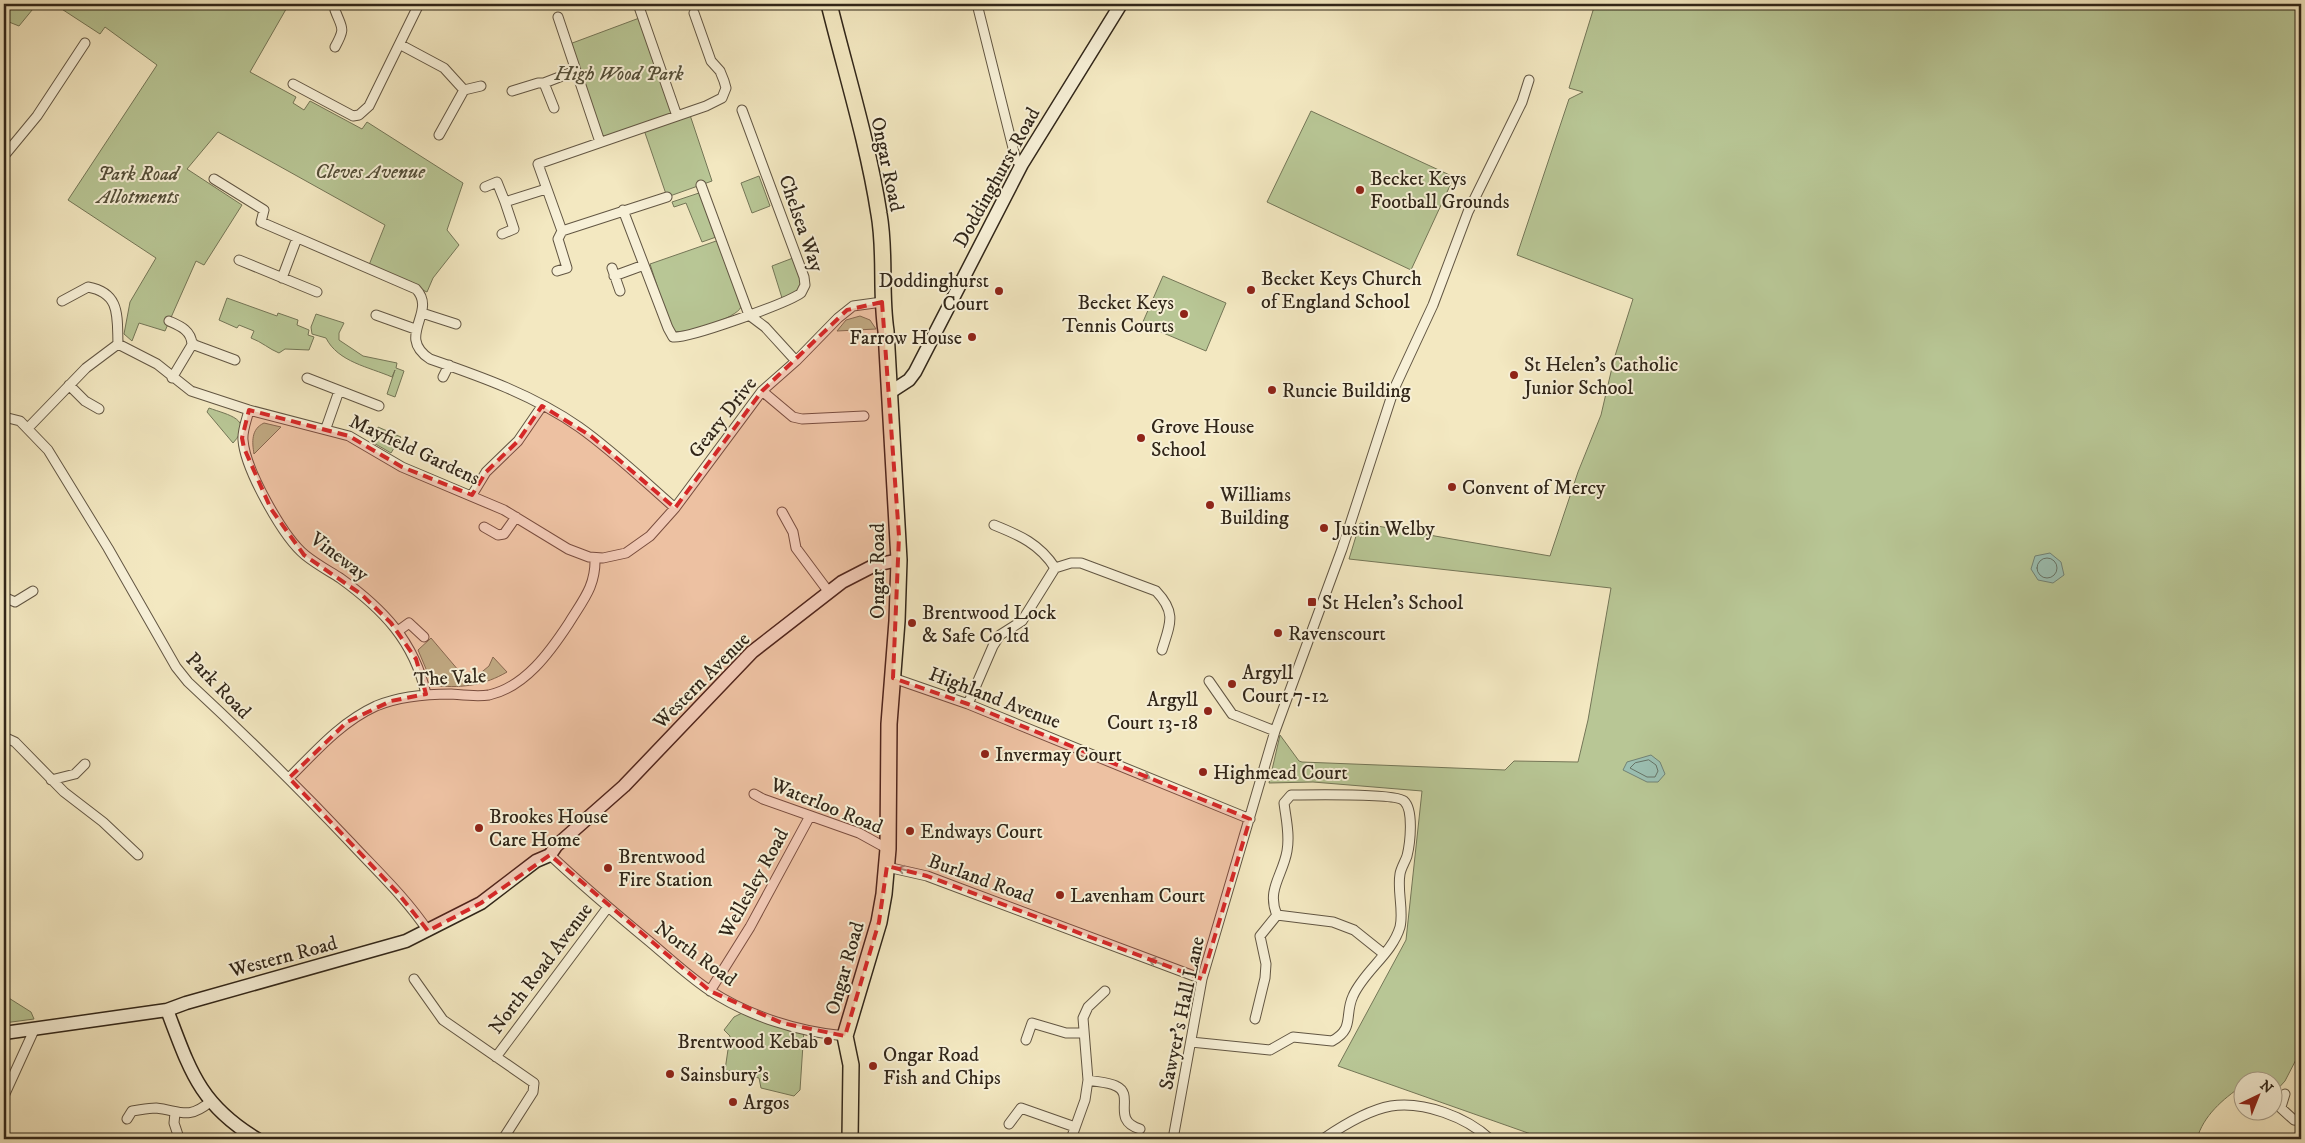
<svg xmlns="http://www.w3.org/2000/svg" width="2305" height="1143" viewBox="0 0 2305 1143" font-family="'IM FELL DW Pica',serif">
  <style>
    .green { fill: #b8c695; stroke: #747657 }
    .water { fill: #9bc0b3; stroke: #718275 }
    .lines { fill: none; stroke-linecap: round; stroke-linejoin: round }
    .shore { stroke: #667366; stroke-width: 1 }
    .street-casing { stroke: #625643; stroke-width: 11 }
    .secondary-casing { stroke: #312619; stroke-width: 15 }
    .primary-casing { stroke: #312619; stroke-width: 18 }
    .street { stroke: #f7f0d7; stroke-width: 9 }
    .secondary { stroke: #f7f0d7; stroke-width: 12 }
    .primary { stroke: #f3e8c1; stroke-width: 15 }
    .oneway { stroke: #9e9582 }
    .marked { fill: #d62828; fill-opacity: 0.2; stroke: #d62828; stroke-width: 4; stroke-dasharray: 10 6; stroke-linejoin: round }
    .poi-dot { fill: #8f2418; stroke: #f7f0d7; stroke-width: 2 }
    .labels { text-anchor: middle; stroke-width: 4; stroke-linejoin: round; paint-order: stroke }
    .park-label { font-size: 20px; font-style: italic; fill: #534e38; stroke: #f7f0d7 }
    .street-label { font-size: 20px; fill: #312619; stroke: #f7f0d7 }
    .poi-label { font-size: 20px; fill: #312619; stroke: #f7f0d7; text-anchor: start }
  </style>
  <rect width="100%" height="100%" fill="#f3e8c1"/>
  <filter id="stains"><feTurbulence type="fractalNoise" baseFrequency=".004" numOctaves="4"/><feColorMatrix values="0 0 0 0 .2 0 0 0 0 .09 0 0 0 0 .02 0 0 0 .5 -.17"/></filter>
  <radialGradient id="worn" r=".72"><stop offset=".6" stop-color="#630" stop-opacity="0"/><stop offset="1" stop-color="#630" stop-opacity=".3"/></radialGradient>
  <path class="green" d="M 4,4 L 37,4 L 19,26 L 4,20 Z
    M 54,4 L 289,4 L 250,72 L 296,97 L 293,103 L 304,110 L 310,101 L 362,129 L 367,122 L 463,183 L 447,230 L 459,245 L 433,278 L 427,292 L 369,265 L 385,225 L 218,132 L 187,169 L 242,205 L 204,265 L 196,261 L 165,331 L 139,323 L 132,341 L 124,334 L 130,302 L 156,258 L 68,200 L 157,65 L 105,27 L 100,34 Z
    M 1595,4 L 2301,4 L 2301,1050 L 2285,1081 L 2275,1092 L 2273,1090 L 2272,1080 L 2242,1080 L 2242,1086 C 2223,1099 2203,1116 2197,1139 L 1545,1139 L 1338,1066 L 1406,940 L 1422,791 L 1313,782 L 1269,783 L 1280,735 L 1299,761 L 1302,762 L 1505,770 L 1514,761 L 1578,762 L 1588,720 L 1611,588 L 1349,559 L 1360,523 L 1550,556 L 1578,472 L 1601,415 L 1614,359 L 1633,299 L 1517,255 L 1569,99 L 1583,92 L 1569,88 Z
    M 642,17 L 677,116 L 689,112 L 712,181 L 667,197 L 643,127 L 600,142 L 567,45 Z
    M 1311,111 L 1454,177 L 1411,270 L 1267,202 Z
    M 759,176 L 770,206 L 752,213 L 741,183 Z
    M 699,193 L 702,194 L 719,236 L 702,242 L 686,203 L 674,207 L 672,202 Z
    M 719,240 L 741,307 C 737,318 685,335 674,331 L 670,326 L 650,264 Z
    M 793,258 L 802,284 L 800,290 L 782,298 L 772,266 Z
    M 1163,276 L 1226,303 L 1206,351 L 1142,324 Z
    M 227,298 L 277,316 L 278,313 L 298,320 L 297,325 L 309,330 L 308,335 L 314,337 L 309,350 L 285,349 L 279,353 C 269,349 262,342 251,338 L 254,331 L 239,325 L 237,328 L 219,320 Z
    M 316,314 L 344,323 L 339,333 L 339,340 L 363,356 L 397,363 L 396,368 L 404,371 L 395,397 L 387,394 L 395,370 L 392,377 C 369,367 338,362 326,338 L 312,334 L 311,327 Z
    M 860,316 L 870,320 L 876,329 L 837,331 L 846,320 Z
    M 209,408 C 228,415 255,419 233,443 L 207,412 Z
    M 264,423 L 281,427 L 254,454 C 252,442 251,429 264,423 Z
    M 378,427 L 401,437 L 391,453 L 372,442 Z
    M 431,638 L 459,671 L 457,673 L 466,685 L 489,666 L 493,657 L 507,672 C 485,685 463,688 438,686 L 429,676 L 418,650 Z
    M 4,995 L 31,1012 L 34,1019 L 4,1023 Z
    M 748,1010 L 804,1029 L 800,1090 L 794,1096 L 761,1088 L 759,1078 L 725,1070 L 730,1036 L 724,1030 L 734,1017 Z"/>
  <path class="water" d="M 2050,553 L 2061,562 L 2064,575 L 2053,583 L 2038,580 L 2031,569 L 2035,556 Z
    M 1651,755 L 1660,762 L 1665,774 L 1658,782 L 1647,782 L 1623,770 L 1627,762 Z"/>
  <g class="lines">
    <path class="shore" d="M2037 568a10 10 0 1 1 20 0a10 10 0 1 1-20 0Z
      M 1649,760 L 1656,765 L 1658,771 L 1655,777 L 1647,777 L 1630,768 L 1635,763 Z"/>
    <defs>
      <path id="street" d="M 638,4 L 677,116
        M 977,4 L 1016,160 L 1022,164
        M 558,17 L 600,142
        M 401,45 L 444,68 L 464,90 L 439,135
        M 335,47 C 346,27 342,29 335,10 L 338,4
        M 544,83 L 554,108
        M 293,84 L 353,116 L 359,115 L 369,106 L 419,4
        M 464,90 L 481,86
        M 512,91 L 538,83 L 544,83 L 575,71
        M 4,156 L 37,116 L 85,43
        M 214,179 L 264,210 L 261,222 L 416,289 C 438,312 395,336 430,359 C 482,377 533,395 579,427 C 613,451 644,481 675,508
        M 701,185 L 749,315
        M 485,187 L 497,182 L 505,202
        M 667,197 L 562,231 L 538,164 L 706,106 L 722,98 L 726,88 L 724,81 L 720,71 L 711,61 L 694,13
        M 623,210 L 668,328 L 673,337 C 687,339 788,303 801,293 L 805,285 L 804,277 L 742,110
        M 502,234 L 514,229 L 505,202 L 546,189
        M 239,260 L 317,292
        M 612,268 L 620,291
        M 557,271 L 567,268 L 558,239 L 562,231
        M 614,276 L 644,265
        M 282,278 L 297,238
        M 62,301 L 88,287 C 121,293 117,317 118,344
        M 422,313 L 456,324
        M 376,315 L 415,329
        M 749,315 L 765,327 L 796,361
        M 169,321 C 180,326 191,330 192,344 L 235,360
        M 443,377 L 449,365
        M 172,378 L 193,343
        M 307,378 L 379,406
        M 69,385 L 85,401 L 99,409
        M 762,391 L 793,417 L 802,419 L 864,416
        M 249,410 C 247,419 242,431 243,440 C 245,469 283,537 305,555 C 316,564 329,571 340,578 C 383,609 414,641 426,694
        M 4,417 L 20,421 L 48,450 L 108,548 L 176,667 L 188,682 C 244,734 298,787 350,842 C 377,871 406,898 428,931
        M 28,428 L 86,368 L 118,344 L 157,364 L 191,391 L 249,410 L 349,436 L 402,467 L 504,510 L 568,549 L 589,557 L 603,558 L 626,553 L 650,536 L 675,508 L 762,391 L 796,361 L 838,318 L 853,306 L 882,302
        M 326,428 L 339,391
        M 472,495 L 486,472 L 518,441 L 542,406
        M 782,512 L 793,532 L 796,548 L 828,591
        M 484,527 L 498,535 L 504,534 L 516,517
        M 1055,568 L 1071,563 L 1081,563 L 1156,591 C 1177,613 1170,624 1162,650
        M 4,597 L 15,602 L 33,591
        M 398,631 L 409,623 L 424,637
        M 893,678 L 968,704 L 1250,819
        M 1209,681 L 1232,714 L 1275,731
        M 968,704 L 993,646 L 1000,635 L 1022,621 L 1055,568 C 1040,544 1019,535 994,525
        M 4,737 L 15,742 L 64,792 L 103,822 L 138,855
        M 289,778 C 316,751 341,722 376,706 C 400,696 425,694 451,694 C 463,695 477,697 489,695 C 525,687 550,652 569,623 C 583,600 596,586 595,558
        M 51,780 L 75,774 L 85,764
        M 754,794 L 763,799 L 859,833 L 888,849
        M 550,855 C 582,885 616,914 650,942 C 669,958 688,976 709,990 C 748,1016 799,1032 845,1036
        M 887,867 L 927,876 L 1202,979
        M 1277,915 L 1333,922 L 1354,930 L 1384,954
        M 414,979 L 443,1020 L 534,1083 L 533,1092 L 503,1139
        M 710,991 L 750,927 L 810,816
        M 1026,1040 L 1032,1023 L 1066,1033 L 1084,1033
        M 1191,1042 L 1270,1050 L 1293,1037 L 1332,1041 C 1355,1029 1344,1015 1353,996 C 1364,971 1392,954 1400,927 C 1404,911 1397,891 1400,874 C 1401,868 1405,862 1407,856 C 1410,844 1414,810 1404,801 C 1396,793 1307,795 1291,795 L 1284,803 C 1286,819 1290,835 1287,851 C 1283,875 1266,890 1277,915 L 1260,936 L 1266,964 L 1265,978 L 1255,1019
        M 496,1057 L 608,907
        M 1088,1080 C 1097,1082 1108,1082 1116,1086 C 1136,1095 1110,1120 1140,1129
        M 4,1096 L 35,1028
        M 2272,1100 L 2294,1120 L 2301,1121
        M 2281,1107 L 2285,1094
        M 175,1113 L 174,1123 L 178,1135
        M 127,1119 L 132,1111 C 140,1110 148,1108 156,1108 C 181,1111 188,1120 210,1102
        M 1009,1124 L 1021,1108 L 1075,1127
        M 1071,1139 L 1085,1100 L 1088,1080 L 1083,1018 L 1088,1007 L 1105,991
        M 1173,1139 L 1202,979 L 1275,731 L 1342,549 L 1394,389 L 1433,305 L 1468,212 L 1522,102 L 1529,80
        M 1323,1139 C 1342,1126 1368,1110 1391,1106 C 1424,1101 1466,1117 1490,1139"/>
      <path id="secondary" d="M 889,393 L 909,380 L 915,372 L 1022,164 L 1121,4
        M 167,1010 C 190,1070 199,1104 257,1139
        M 4,1033 L 167,1010 L 186,1003 L 406,941 L 481,903 L 536,861 L 550,855 L 556,846 L 624,786 L 752,652 L 842,582 L 875,565 L 899,560"/>
      <path id="primary" d="M 829,4 C 846,73 868,143 879,214 C 886,253 880,292 886,331 L 899,560 L 897,621 L 889,724 L 888,849 L 884,894 L 879,922 L 845,1036 L 851,1065 L 850,1139"/>
    </defs>
    <use href="#street" class="street-casing"/>
    <use href="#secondary" class="secondary-casing"/>
    <use href="#primary" class="primary-casing"/>
    <use href="#street" class="street"/>
    <use href="#secondary" class="secondary"/>
    <use href="#primary" class="primary"/>
  </g>
  <defs><path id="oneway-shaft" d="M-6 0H5M1.5-3L5.5 0L1.5 3" fill="none" stroke-width="1.6" stroke-linecap="round" stroke-linejoin="round" transform="scale(1.25)"/></defs>
  <g class="oneway">
    <use href="#oneway-shaft" transform="translate(1143 775) rotate(22)"/>
    <use href="#oneway-shaft" transform="translate(905 870) rotate(-166)"/>
    <use href="#oneway-shaft" transform="translate(1156 962) rotate(-160)"/>
  </g>
  <path class="marked" d="M 882,302 L 899,536 L 893,678 L 968,704 L 1250,819 L 1202,979 L 927,876 L 887,866 L 879,922 L 845,1036 L 782,1023 L 710,991 L 550,855 L 481,903 L 428,931 L 397,892 L 289,778 L 347,722 L 391,701 L 426,694 L 416,659 L 391,623 L 361,594 L 304,555 L 271,509 L 244,448 L 242,438 L 249,410 L 349,436 L 402,467 L 472,495 L 486,472 L 518,441 L 542,406 L 591,436 L 675,508 L 762,391 L 847,310 Z"/>
  <g class="poi-dot">
    <circle cx="1360" cy="190" r="5"/>
    <circle cx="1251" cy="290" r="5"/>
    <circle cx="999" cy="291" r="5"/>
    <circle cx="1184" cy="314" r="5"/>
    <circle cx="972" cy="337" r="5"/>
    <circle cx="1514" cy="375" r="5"/>
    <circle cx="1272" cy="390" r="5"/>
    <circle cx="1141" cy="438" r="5"/>
    <circle cx="1452" cy="487" r="5"/>
    <circle cx="1210" cy="505" r="5"/>
    <circle cx="1324" cy="528" r="5"/>
    <rect x="1307" y="597" width="10" height="10" rx="2.5"/>
    <circle cx="912" cy="623" r="5"/>
    <circle cx="1278" cy="633" r="5"/>
    <circle cx="1232" cy="684" r="5"/>
    <circle cx="1208" cy="711" r="5"/>
    <circle cx="985" cy="754" r="5"/>
    <circle cx="1203" cy="772" r="5"/>
    <circle cx="479" cy="828" r="5"/>
    <circle cx="910" cy="831" r="5"/>
    <circle cx="608" cy="868" r="5"/>
    <circle cx="1060" cy="895" r="5"/>
    <circle cx="828" cy="1041" r="5"/>
    <circle cx="873" cy="1066" r="5"/>
    <circle cx="670" cy="1074" r="5"/>
    <circle cx="733" cy="1102" r="5"/>
  </g>
  <g class="labels">
    <g class="park-label">
      <text x="619" y="80">High Wood Park</text>
      <text x="370" y="178">Cleves Avenue</text>
      <text x="138" y="180">Park Road<tspan x="138" dy="23">Allotments</tspan></text>
    </g>
    <g class="street-label">
      <text transform="translate(888 164) rotate(78)" y="7">Ongar Road</text>
      <text transform="translate(996 177) rotate(-61)" y="7">Doddinghurst Road</text>
      <text transform="translate(802 223) rotate(71)" y="7">Chelsea Way</text>
      <text transform="translate(722 417) rotate(-52)" y="7">Geary Drive</text>
      <text transform="translate(415 449) rotate(25)" y="7">Mayfield Gardens</text>
      <text transform="translate(340 556) rotate(37)" y="7">Vineway</text>
      <text transform="translate(877 571) rotate(-90)" y="7">Ongar Road</text>
      <text transform="translate(450 677) rotate(-3)" y="7">The Vale</text>
      <text transform="translate(701 680) rotate(-45)" y="7">Western Avenue</text>
      <text transform="translate(219 685) rotate(46)" y="7">Park Road</text>
      <text transform="translate(995 697) rotate(21)" y="7">Highland Avenue</text>
      <text transform="translate(827 805) rotate(22)" y="7">Waterloo Road</text>
      <text transform="translate(981 878) rotate(20)" y="7">Burland Road</text>
      <text transform="translate(753 883) rotate(-61)" y="7">Wellesley Road</text>
      <text transform="translate(696 953) rotate(36)" y="7">North Road</text>
      <text transform="translate(283 956) rotate(-15)" y="7">Western Road</text>
      <text transform="translate(540 968) rotate(-53)" y="7">North Road Avenue</text>
      <text transform="translate(844 968) rotate(-74)" y="7">Ongar Road</text>
      <text transform="translate(1181 1013) rotate(-78)" y="7">Sawyer's Hall Lane</text>
    </g>
    <g class="poi-label">
      <text x="1370" y="185">Becket Keys<tspan x="1370" dy="23">Football Grounds</tspan></text>
      <text x="1261" y="285">Becket Keys Church<tspan x="1261" dy="23">of England School</tspan></text>
      <text x="989" y="287" text-anchor="end">Doddinghurst<tspan x="989" dy="23">Court</tspan></text>
      <text x="1174" y="309" text-anchor="end">Becket Keys<tspan x="1174" dy="23">Tennis Courts</tspan></text>
      <text x="962" y="344" text-anchor="end">Farrow House</text>
      <text x="1524" y="371">St Helen's Catholic<tspan x="1524" dy="23">Junior School</tspan></text>
      <text x="1282" y="397">Runcie Building</text>
      <text x="1151" y="433">Grove House<tspan x="1151" dy="23">School</tspan></text>
      <text x="1462" y="494">Convent of Mercy</text>
      <text x="1220" y="501">Williams<tspan x="1220" dy="23">Building</tspan></text>
      <text x="1334" y="535">Justin Welby</text>
      <text x="1322" y="609">St Helen's School</text>
      <text x="922" y="619">Brentwood Lock<tspan x="922" dy="23">&amp; Safe Co ltd</tspan></text>
      <text x="1288" y="640">Ravenscourt</text>
      <text x="1242" y="679">Argyll<tspan x="1242" dy="23">Court 7-12</tspan></text>
      <text x="1198" y="706" text-anchor="end">Argyll<tspan x="1198" dy="23">Court 13-18</tspan></text>
      <text x="995" y="761">Invermay Court</text>
      <text x="1213" y="779">Highmead Court</text>
      <text x="489" y="823">Brookes House<tspan x="489" dy="23">Care Home</tspan></text>
      <text x="920" y="838">Endways Court</text>
      <text x="618" y="863">Brentwood<tspan x="618" dy="23">Fire Station</tspan></text>
      <text x="1070" y="902">Lavenham Court</text>
      <text x="818" y="1048" text-anchor="end">Brentwood Kebab</text>
      <text x="883" y="1061">Ongar Road<tspan x="883" dy="23">Fish and Chips</tspan></text>
      <text x="680" y="1081">Sainsbury's</text>
      <text x="743" y="1109">Argos</text>
    </g>
  </g>
  <rect width="2305" height="1143" fill="none" stroke="#f3e8c1" stroke-width="20"/>
  <rect x="5" y="5" width="2295" height="1133" fill="none" stroke="#312619" stroke-width="2.5"/>
  <rect x="10" y="10" width="2285" height="1123" fill="none" stroke="#312619"/>
  <g transform="translate(2258 1096) rotate(43)"><circle r="24" fill="#f7f0d7" stroke="#a89f8b"/>
  <path d="M0-4L9 19L0 12L-9 19Z" fill="#8f2418"/>
  <text y="-8" font-size="14" font-weight="bold" text-anchor="middle" fill="#312619">N</text>
  </g>
  <rect width="100%" height="100%" filter="url(#stains)"/>
  <rect width="100%" height="100%" fill="url(#worn)"/>
</svg>
